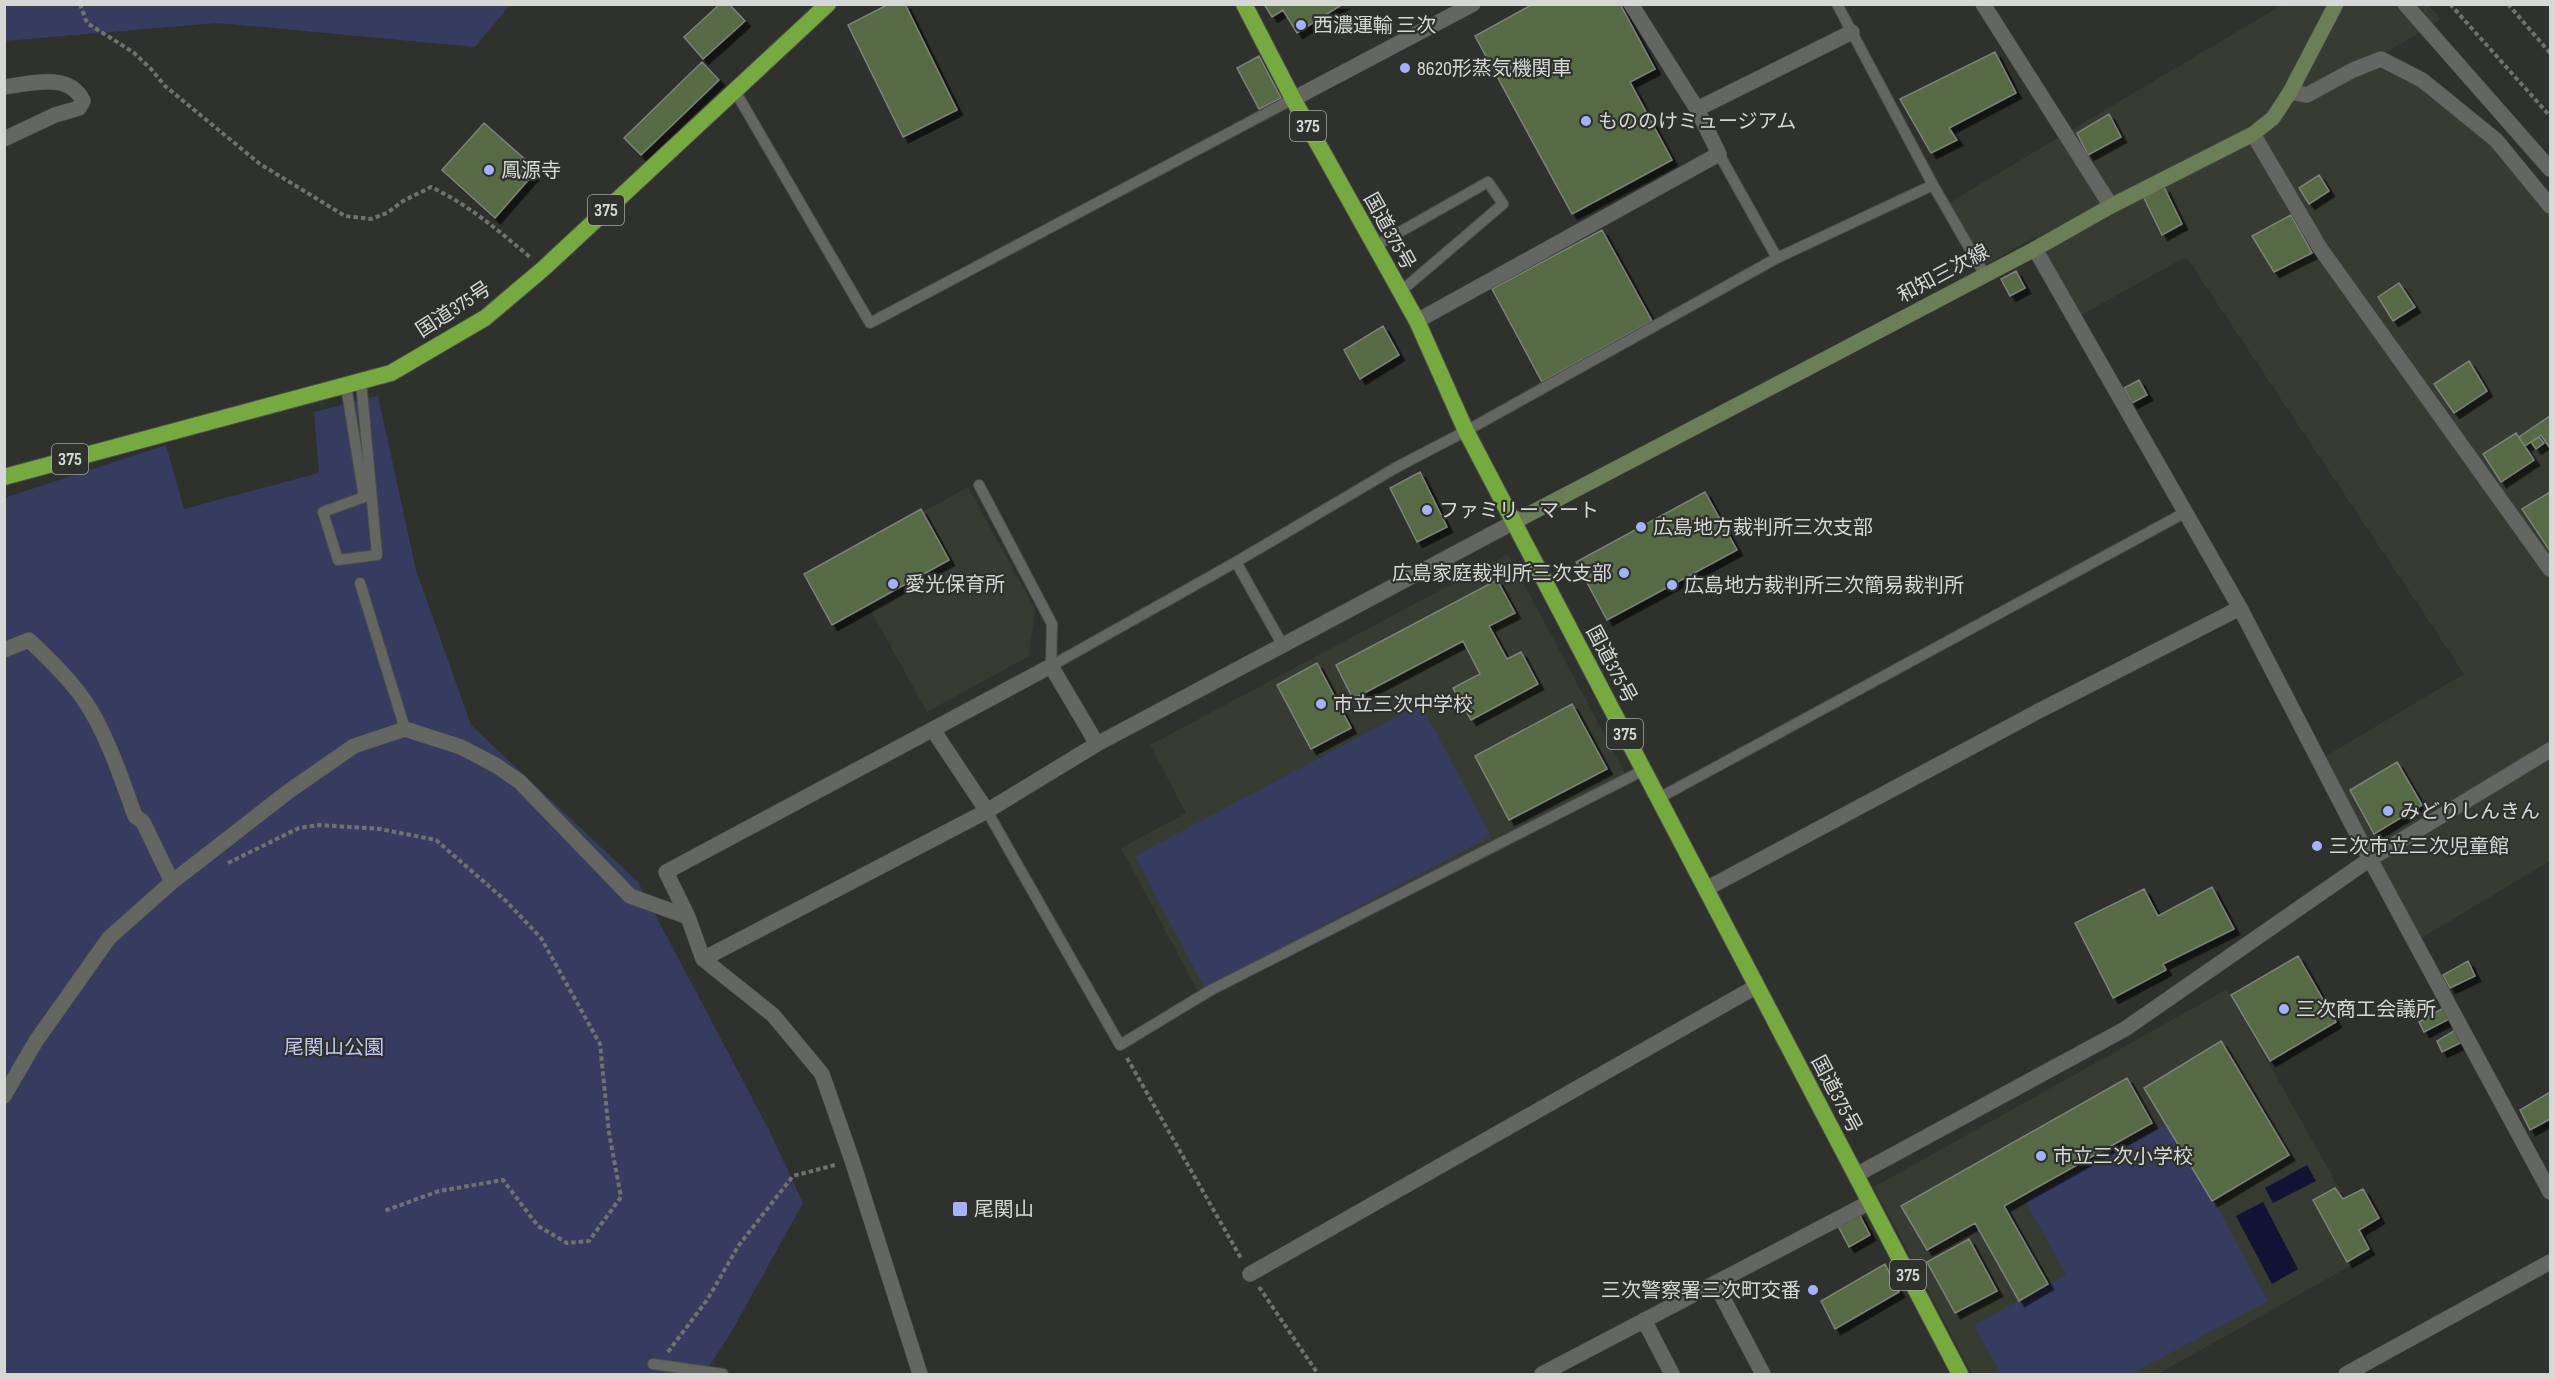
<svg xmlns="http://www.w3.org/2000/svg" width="2555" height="1379" viewBox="0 0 2555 1379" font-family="'Sofia Sans Condensed','Noto Sans JP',sans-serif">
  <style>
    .built { fill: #363c32 }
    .green { fill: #363c60 }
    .water { fill: #111435 }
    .building { fill: #556a44; stroke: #7e817b; stroke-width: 1.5; filter: url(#shadow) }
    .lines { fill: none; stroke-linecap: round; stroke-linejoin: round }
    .service-casing { stroke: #4c4e4a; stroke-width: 12 }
    .minor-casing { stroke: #4c4e4a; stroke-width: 16 }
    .tertiary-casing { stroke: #4c4e4a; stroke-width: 16 }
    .secondary-casing { stroke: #4c4e4a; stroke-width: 16 }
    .trunk-casing { stroke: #4c4e4a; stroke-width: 18 }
    .path { stroke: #6f726e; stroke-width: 4; stroke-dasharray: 4.5 3; stroke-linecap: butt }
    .service { stroke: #636661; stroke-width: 10 }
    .minor { stroke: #636661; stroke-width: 15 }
    .tertiary { stroke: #636661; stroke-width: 15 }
    .secondary { stroke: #6a7f55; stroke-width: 15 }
    .trunk { stroke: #76a940; stroke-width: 16 }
    .poi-dot { fill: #a4b2fc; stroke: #2e312c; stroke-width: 2 }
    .labels { text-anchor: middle; stroke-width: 4.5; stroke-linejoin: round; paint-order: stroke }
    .shield { fill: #2e312c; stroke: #a4a6a2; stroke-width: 1.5 }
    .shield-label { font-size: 18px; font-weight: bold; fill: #d6d8d5 }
    .poi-label { font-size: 20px; fill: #d6d8d5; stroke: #2e312c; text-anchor: start }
    .street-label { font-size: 20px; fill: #d6d8d5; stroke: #2e312c }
    .park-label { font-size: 20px; fill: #bdc8fd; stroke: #2e312c }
  </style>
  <defs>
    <filter id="shadow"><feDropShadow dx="5.5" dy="5.5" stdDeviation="0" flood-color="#0009"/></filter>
  </defs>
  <rect width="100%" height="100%" fill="#2e312c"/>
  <path class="built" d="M 2282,5 L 2428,5 L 2441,19 L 2384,54 L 2463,108 L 2550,201 L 2550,861 L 2415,942 L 2321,759 L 2464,674 L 2186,257 L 2081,315 L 2035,237 L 1985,265 L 1950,202 Z
    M 968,487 L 1035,609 L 1029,656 L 927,712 L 841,557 Z
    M 1508,554 L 1626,775 L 1203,1001 L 1121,848 L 1186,813 L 1150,745 Z
    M 2227,989 L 2375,1252 L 2158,1374 L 1972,1374 L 1874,1187 Z"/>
  <path class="green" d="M 5,4 L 510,4 L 510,5 L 475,47 L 218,23 L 5,41 Z
    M 378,396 L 416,570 L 471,725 L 638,882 L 768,1128 L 803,1203 L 732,1331 L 704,1374 L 5,1374 L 4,498 L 166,445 L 184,509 L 319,473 L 314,412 Z
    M 1421,704 L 1491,836 L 1205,989 L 1135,856 Z
    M 2171,1121 L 2268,1301 L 2131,1374 L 2001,1374 L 1974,1325 L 2066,1275 L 2025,1200 Z"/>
  <path class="water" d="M 2307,1165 L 2316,1181 L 2273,1203 L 2265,1188 Z
    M 2263,1202 L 2298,1269 L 2272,1284 L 2236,1216 Z"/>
  <path class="building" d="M 720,4 L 729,4 L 745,21 L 703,59 L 684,37 Z
    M 889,4 L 905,4 L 957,110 L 903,137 L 848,25 Z
    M 1264,4 L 1343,4 L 1297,33 L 1283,10 L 1272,17 Z
    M 1533,4 L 1620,4 L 1655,69 L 1630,82 L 1672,160 L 1572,214 L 1475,36 Z
    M 1995,52 L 2016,93 L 1949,128 L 1957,140 L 1931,153 L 1900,99 Z
    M 1259,56 L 1281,98 L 1259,109 L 1237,68 Z
    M 702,62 L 719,80 L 641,155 L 624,138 Z
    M 2109,114 L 2121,137 L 2088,155 L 2077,133 Z
    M 484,123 L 537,170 L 495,218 L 442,170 Z
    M 2319,175 L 2329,191 L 2309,204 L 2299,188 Z
    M 2164,187 L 2182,224 L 2162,235 L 2144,198 Z
    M 2291,215 L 2312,253 L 2274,272 L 2252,236 Z
    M 1602,230 L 1652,321 L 1542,382 L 1492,289 Z
    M 2016,271 L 2025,288 L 2010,296 L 2001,279 Z
    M 2399,283 L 2415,307 L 2393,321 L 2378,297 Z
    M 1383,326 L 1399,355 L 1360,379 L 1344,350 Z
    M 2469,361 L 2487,391 L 2454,413 L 2434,384 Z
    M 2139,380 L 2147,395 L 2132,403 L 2124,388 Z
    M 2550,416 L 2550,448 L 2541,435 L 2525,446 L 2519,437 Z
    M 2516,433 L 2534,460 L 2501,482 L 2483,454 Z
    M 2539,437 L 2544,443 L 2536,449 L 2531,442 Z
    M 1420,472 L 1447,527 L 1417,542 L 1390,488 Z
    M 1705,492 L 1737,550 L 1607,620 L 1576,562 Z
    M 2550,492 L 2550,551 L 2522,509 Z
    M 921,509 L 949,560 L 832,625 L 804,574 Z
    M 1497,580 L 1515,613 L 1489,626 L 1507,659 L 1521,652 L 1538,684 L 1471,720 L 1453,688 L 1480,674 L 1463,641 L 1353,699 L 1336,665 Z
    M 1317,663 L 1351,728 L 1311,749 L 1277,685 Z
    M 1572,704 L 1607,769 L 1509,820 L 1475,756 Z
    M 2397,762 L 2422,805 L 2374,834 L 2350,790 Z
    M 2212,887 L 2234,929 L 2163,964 L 2166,970 L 2113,998 L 2075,923 L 2144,889 L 2158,916 Z
    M 2298,956 L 2336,1022 L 2270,1061 L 2231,995 Z
    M 2468,961 L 2475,976 L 2450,988 L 2443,975 Z
    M 2445,1007 L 2451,1018 L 2424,1032 L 2419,1022 Z
    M 2457,1029 L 2464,1041 L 2442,1052 L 2437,1041 Z
    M 2221,1041 L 2289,1155 L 2212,1201 L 2144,1088 Z
    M 2127,1078 L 2152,1123 L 2004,1206 L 2048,1284 L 2019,1301 L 1975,1223 L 1927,1250 L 1901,1206 Z
    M 2550,1092 L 2550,1119 L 2530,1130 L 2520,1110 Z
    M 2335,1188 L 2343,1199 L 2363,1189 L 2379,1218 L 2359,1230 L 2369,1249 L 2347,1262 L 2313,1200 Z
    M 1858,1212 L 1870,1235 L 1849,1247 L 1836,1222 Z
    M 1969,1239 L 1997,1291 L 1955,1313 L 1927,1262 Z
    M 1885,1264 L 1899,1292 L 1835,1329 L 1821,1301 Z"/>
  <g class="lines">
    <defs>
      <path id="service" d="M 1837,4 L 1933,185 L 1985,275
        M 735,91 L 870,323 L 1293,99
        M 1719,154 L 1777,258
        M 1375,246 L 1488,182 L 1503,204 L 1400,292
        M 346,386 L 364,497 L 323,512 L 338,560 L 377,555 L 361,381
        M 979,485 L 1052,624 L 1051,666
        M 1236,562 L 1282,644
        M 360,583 L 405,729
        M 1051,666 L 1236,562 L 1397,467 L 1466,431 L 1777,258 L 1933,185
        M 1659,798 L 2186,512
        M 987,811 L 1120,1045 L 1211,990 L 1644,770
        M 653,1364 L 723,1374"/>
      <path id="minor" d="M 1983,4 L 2111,206
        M 2290,92 L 2307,95 L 2353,70 L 2381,59 L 2422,80 L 2496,140 L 2550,206
        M 1293,99 L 1473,4
        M 1697,109 L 1852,32
        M 2253,134 L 2320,248 L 2550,569
        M 4,139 L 55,115 L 79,108 L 83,101 C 70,72 31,83 5,87
        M 2035,249 L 2240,608 L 2370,859 L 2550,1192
        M 1417,321 L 1719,154 L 1697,109 L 1631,4
        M 4,650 L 29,640 C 51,661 74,683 90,709 C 110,743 122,780 135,816 L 143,822 L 172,882
        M 933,730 L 987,811
        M 1706,889 L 2035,713 L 2240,608
        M 703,959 L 987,811 L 1097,744 L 1514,522
        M 4,1096 L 36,1041 L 109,938 L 172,882 L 289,791 L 354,746 L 405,729 L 461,747 L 497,766 L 520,782 L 630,896 L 688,917
        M 1250,1274 L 1757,986
        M 1715,1283 L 1763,1374
        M 1644,1320 L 1672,1374
        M 920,1374 L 852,1160 L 822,1074 L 773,1015 L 703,959 L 688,917 L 666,872 L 1051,666 L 1097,744
        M 1542,1374 L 1870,1202
        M 2346,1374 L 2550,1262"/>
      <path id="tertiary" d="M 2405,4 L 2550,169
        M 1856,1175 L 2125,1029 L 2370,859 L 2550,750"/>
      <path id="secondary" d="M 1514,522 L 2035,249 L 2111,206 L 2253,134 L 2273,118 L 2290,92 L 2336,4"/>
      <path id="trunk" d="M 1244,4 L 1293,99 L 1417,321 L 1466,431 L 1960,1374
        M 4,477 L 391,373 L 485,318 L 543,269 L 828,4"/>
    </defs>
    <use href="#service" class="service-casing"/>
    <use href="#minor" class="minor-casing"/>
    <use href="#tertiary" class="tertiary-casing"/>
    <use href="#secondary" class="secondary-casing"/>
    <use href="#trunk" class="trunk-casing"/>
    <path class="path" d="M 80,4 L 87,23 L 133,52 L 151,69 L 165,86 L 260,164 L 345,216 L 371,219 L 387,213 L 403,201 L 431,187 C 469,205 499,231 531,258
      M 2450,4 L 2550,116
      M 2508,4 L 2550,53
      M 228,863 L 299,828 L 319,825 L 380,829 L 436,840 L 506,901 L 541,938 L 600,1044 L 609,1133 L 621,1197 L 589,1241 L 567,1243 L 538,1226 L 503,1180 L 439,1191 L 384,1211
      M 1127,1058 L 1242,1260
      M 1259,1287 L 1318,1374
      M 668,1352 L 707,1300 L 739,1245 L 793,1176 L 835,1165"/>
    <use href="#service" class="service"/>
    <use href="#minor" class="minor"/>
    <use href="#tertiary" class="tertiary"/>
    <use href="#secondary" class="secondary"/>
    <use href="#trunk" class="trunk"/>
  </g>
  <g class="poi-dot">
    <circle cx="1301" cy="25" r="6"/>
    <circle cx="1405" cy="68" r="6"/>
    <circle cx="1586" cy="121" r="6"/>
    <circle cx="489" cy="170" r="6"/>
    <circle cx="1427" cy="510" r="6"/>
    <circle cx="1641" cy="527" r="6"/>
    <circle cx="1624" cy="573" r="6"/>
    <circle cx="893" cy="584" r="6"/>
    <circle cx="1672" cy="585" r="6"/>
    <circle cx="1321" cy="704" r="6"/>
    <circle cx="2388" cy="811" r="6"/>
    <circle cx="2317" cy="846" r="6"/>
    <circle cx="2284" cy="1009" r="6"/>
    <circle cx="2041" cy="1156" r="6"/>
    <rect x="952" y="1201" width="16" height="16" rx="3"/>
    <circle cx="1813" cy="1290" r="6"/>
  </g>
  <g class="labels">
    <g class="shield">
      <rect x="1290" y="111" width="36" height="30" rx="4.5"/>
      <rect x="588" y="195" width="36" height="30" rx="4.5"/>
      <rect x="52" y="444" width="36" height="30" rx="4.5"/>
      <rect x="1607" y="719" width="36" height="30" rx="4.5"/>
      <rect x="1890" y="1260" width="36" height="30" rx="4.5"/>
    </g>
    <g class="shield-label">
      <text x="1308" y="132">375</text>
      <text x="606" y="216">375</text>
      <text x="70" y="465">375</text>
      <text x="1625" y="740">375</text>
      <text x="1908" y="1281">375</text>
    </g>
    <g class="poi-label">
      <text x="1313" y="32">西濃運輸 三次</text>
      <text x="1417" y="75">8620形蒸気機関車</text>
      <text x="1598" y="128">もののけミュージアム</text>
      <text x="501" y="177">鳳源寺</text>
      <text x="1439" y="517">ファミリーマート</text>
      <text x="1653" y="534">広島地方裁判所三次支部</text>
      <text x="1612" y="580" text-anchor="end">広島家庭裁判所三次支部</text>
      <text x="905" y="591">愛光保育所</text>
      <text x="1684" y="592">広島地方裁判所三次簡易裁判所</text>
      <text x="1333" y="711">市立三次中学校</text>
      <text x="2400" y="818">みどりしんきん</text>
      <text x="2329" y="853">三次市立三次児童館</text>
      <text x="2296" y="1016">三次商工会議所</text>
      <text x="2053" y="1163">市立三次小学校</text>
      <text x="974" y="1216">尾関山</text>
      <text x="1801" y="1297" text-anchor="end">三次警察署三次町交番</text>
    </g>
    <g class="street-label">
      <text transform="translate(1390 231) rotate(61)" y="7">国道375号</text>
      <text transform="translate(1943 273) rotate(-28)" y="7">和知三次線</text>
      <text transform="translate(453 309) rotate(-33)" y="7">国道375号</text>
      <text transform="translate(1612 664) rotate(62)" y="7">国道375号</text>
      <text transform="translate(1837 1094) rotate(62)" y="7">国道375号</text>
    </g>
    <g class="park-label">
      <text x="334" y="1054">尾関山公園</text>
    </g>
  </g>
  <rect width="2555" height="1379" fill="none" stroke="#d6d8d5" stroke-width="12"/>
</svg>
